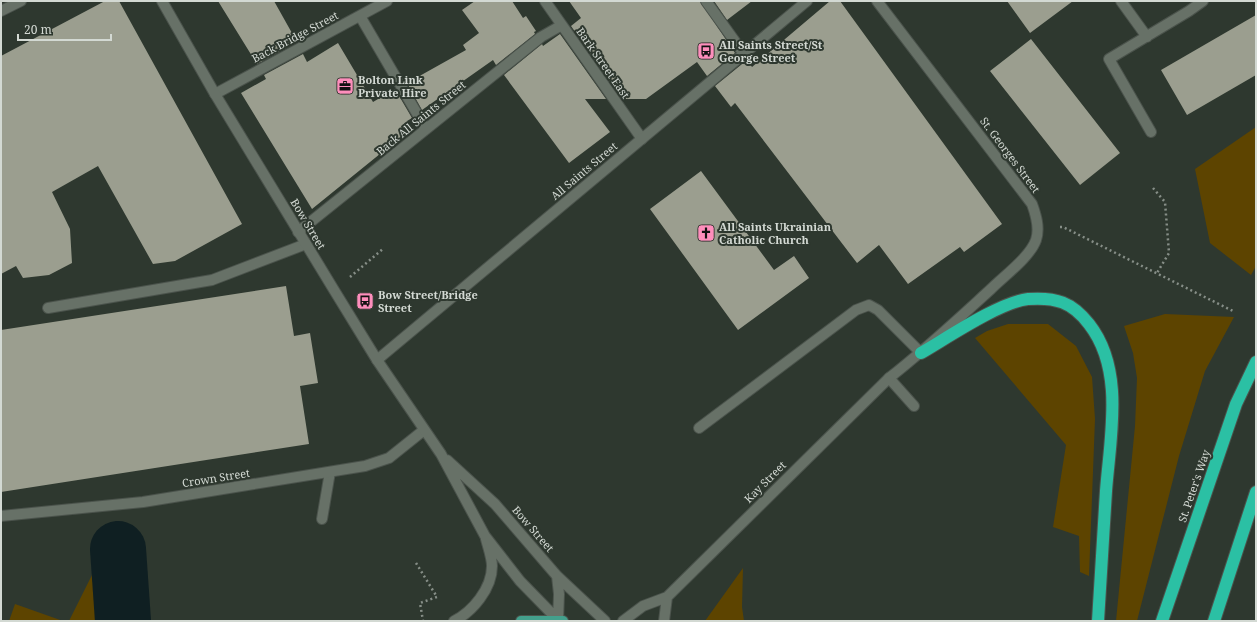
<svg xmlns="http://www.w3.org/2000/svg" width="1257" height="622" viewBox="0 0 1257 622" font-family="'Noto Serif',serif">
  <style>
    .green { fill: #5d4400 }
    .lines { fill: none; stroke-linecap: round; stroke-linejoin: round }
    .river { stroke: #0f1f22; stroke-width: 56 }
    .building { fill: #9b9e8f }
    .lane-casing { stroke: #4b534c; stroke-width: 12 }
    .street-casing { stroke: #4b534c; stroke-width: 12 }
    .secondary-casing { stroke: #4b534c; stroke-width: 12 }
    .primary-casing { stroke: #4b534c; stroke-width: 12 }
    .highway-casing { stroke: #4b534c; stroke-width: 14 }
    .path { stroke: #868e87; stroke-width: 2.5; stroke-dasharray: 2 3; stroke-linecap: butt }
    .lane { stroke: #677167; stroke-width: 10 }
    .street { stroke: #677167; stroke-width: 10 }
    .secondary { stroke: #677167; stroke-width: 10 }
    .primary { stroke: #43a08c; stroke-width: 10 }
    .highway { stroke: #2bc0a4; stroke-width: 12 }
    .labels { text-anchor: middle; stroke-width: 4; stroke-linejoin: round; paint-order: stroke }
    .street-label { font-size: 11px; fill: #d3d9d3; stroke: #2e382f }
    .poi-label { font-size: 11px; font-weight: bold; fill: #d3d9d3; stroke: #2e382f; text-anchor: start }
  </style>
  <rect width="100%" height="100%" fill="#2e382f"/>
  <path class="green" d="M 1256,127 L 1256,266 L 1251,275 L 1210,243 L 1195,169 Z
    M 1165,314 L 1234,317 L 1205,371 L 1179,456 L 1137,621 L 1116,621 L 1135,426 L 1137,378 L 1133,353 L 1124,326 Z
    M 1008,324 L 1048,324 L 1076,346 L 1092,377 L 1095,419 L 1089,576 L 1080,572 L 1079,536 L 1053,527 L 1066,445 L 975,338 L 987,331 Z
    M 128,568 L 134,621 L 69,621 L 92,575 Z
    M 743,568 L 742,607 L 744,621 L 705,621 Z
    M 15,604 L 63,621 L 9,621 Z"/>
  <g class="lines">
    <path class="river" d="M 118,549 L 123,621"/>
  </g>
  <path class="building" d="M 105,1 L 119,1 L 242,224 L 175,261 L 153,264 L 98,166 L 52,192 L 70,229 L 72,263 L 49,275 L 23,278 L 16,266 L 1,274 L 1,56 Z
    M 218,1 L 274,1 L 297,42 L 257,64 Z
    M 475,1 L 512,1 L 523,18 L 526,16 L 536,31 L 534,32 L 535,34 L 496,65 L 493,60 L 422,110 L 407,83 L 466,50 L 463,45 L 479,33 L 462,10 Z
    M 569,1 L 700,1 L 735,53 L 707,76 L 697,62 L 646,99 L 622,99 L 571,26 L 581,18 Z
    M 714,1 L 752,1 L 727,20 Z
    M 830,1 L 840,1 L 1002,224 L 964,252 L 960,247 L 908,284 L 879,245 L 857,263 L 735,103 L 731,107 L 715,86 L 747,60 L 752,67 Z
    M 1007,1 L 1073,1 L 1030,33 Z
    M 1256,15 L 1256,75 L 1187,115 L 1161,70 Z
    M 560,34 L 606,99 L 585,99 L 610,132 L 569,163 L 504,75 L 542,44 L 543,46 Z
    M 1031,39 L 1120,153 L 1080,185 L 990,71 Z
    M 338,43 L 373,102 L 395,89 L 412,118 L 407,121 L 412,128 L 312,209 L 241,93 L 266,79 L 264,75 L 303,54 L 307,62 Z
    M 701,171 L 774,270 L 794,256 L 809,278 L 738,330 L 650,209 Z
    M 286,286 L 294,336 L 310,333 L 318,383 L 300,386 L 309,444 L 1,492 L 1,330 Z"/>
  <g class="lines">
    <defs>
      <path id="lane" d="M 545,1 L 642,139
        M 706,1 L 744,54
        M 1121,1 L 1147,37
        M 360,16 L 426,129
        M 215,94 L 387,1
        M 1151,132 L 1109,59 L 1189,11 L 1203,1
        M 298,232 L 541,37 L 562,25
        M 48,308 L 212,280 L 306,244
        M 889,378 L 914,406
        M 699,428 L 856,310 L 869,305 L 878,310 L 921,353
        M 322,519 L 330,472"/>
      <path id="street" d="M 377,360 L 807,1
        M 1,516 L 143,502 L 365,466 L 389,458 L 424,430"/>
      <path id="secondary" d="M 162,1 L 215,94 L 334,290 L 377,360 L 441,454 L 485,536 L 520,581 L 559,621
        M 1,11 L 21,1
        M 447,460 L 495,504 L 557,576 L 605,621
        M 557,576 L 559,594 L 558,621
        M 454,621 C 472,612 492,589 492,566 C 492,558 488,547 486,539
        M 623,621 L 643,606 L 667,597 L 889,378 C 925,350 957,320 991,289 C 1004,276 1030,257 1036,240 C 1040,228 1036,215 1032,204 L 877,1
        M 664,621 L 667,597"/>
      <path id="primary" d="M 521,621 L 563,621"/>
      <path id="highway" d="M 921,353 C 947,338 1000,302 1028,299 C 1056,297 1072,302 1089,324 C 1125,370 1110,437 1106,491 C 1103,534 1101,578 1098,621
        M 1162,621 L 1236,404 L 1256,362
        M 1214,621 L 1256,492"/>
    </defs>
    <use href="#lane" class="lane-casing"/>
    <use href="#street" class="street-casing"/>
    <use href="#secondary" class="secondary-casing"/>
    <use href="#primary" class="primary-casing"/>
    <use href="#highway" class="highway-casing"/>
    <path class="path" d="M 1153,188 L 1165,202 L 1169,253 L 1157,273
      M 1060,227 L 1063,227 L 1233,311
      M 350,277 L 384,248
      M 416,563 L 437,597 L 420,603 L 423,621"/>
    <use href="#lane" class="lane"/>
    <use href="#street" class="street"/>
    <use href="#secondary" class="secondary"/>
    <use href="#primary" class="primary"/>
    <use href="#highway" class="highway"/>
  </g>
  <defs>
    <symbol id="bus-square" viewBox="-11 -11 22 22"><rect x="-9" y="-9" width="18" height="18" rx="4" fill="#fe8ebc" stroke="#2e382f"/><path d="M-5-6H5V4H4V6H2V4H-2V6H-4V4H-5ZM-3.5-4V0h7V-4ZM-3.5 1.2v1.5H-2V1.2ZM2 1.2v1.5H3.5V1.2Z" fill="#111"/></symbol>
    <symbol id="office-square" viewBox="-11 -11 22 22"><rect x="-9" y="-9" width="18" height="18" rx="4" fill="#fe8ebc" stroke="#2e382f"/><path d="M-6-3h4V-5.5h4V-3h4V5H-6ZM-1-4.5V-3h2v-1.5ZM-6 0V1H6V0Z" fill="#111"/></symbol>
    <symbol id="church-square" viewBox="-11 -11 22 22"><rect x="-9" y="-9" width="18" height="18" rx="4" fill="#fe8ebc" stroke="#2e382f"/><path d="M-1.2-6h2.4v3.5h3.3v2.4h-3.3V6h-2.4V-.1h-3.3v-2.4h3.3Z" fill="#111"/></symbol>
  </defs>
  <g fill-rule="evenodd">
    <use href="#bus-square" x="696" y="41" width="20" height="20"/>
    <use href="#office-square" x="335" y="76" width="20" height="20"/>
    <use href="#church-square" x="696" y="223" width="20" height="20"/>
    <use href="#bus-square" x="355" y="291" width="20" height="20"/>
  </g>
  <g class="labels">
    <g class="street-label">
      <text transform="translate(295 37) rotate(-28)" y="4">Back Bridge Street</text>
      <text transform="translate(603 63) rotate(55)" y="4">Bark Street East</text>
      <text transform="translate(421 118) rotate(-39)" y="4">Back All Saints Street</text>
      <text transform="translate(1010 155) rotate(53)" y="4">St. Georges Street</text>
      <text transform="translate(584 171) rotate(-40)" y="4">All Saints Street</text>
      <text transform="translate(308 224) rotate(59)" y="4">Bow Street</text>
      <text transform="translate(216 478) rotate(-9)" y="4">Crown Street</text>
      <text transform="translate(765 482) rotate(-45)" y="4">Kay Street</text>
      <text transform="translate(1194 486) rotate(-71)" y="4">St. Peter's Way</text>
      <text transform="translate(533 529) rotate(49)" y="4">Bow Street</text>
    </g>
    <g class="poi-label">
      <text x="719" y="49">All Saints Street/St<tspan x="719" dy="13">George Street</tspan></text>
      <text x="358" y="84">Bolton Link<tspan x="358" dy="13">Private Hire</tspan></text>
      <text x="719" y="231">All Saints Ukrainian<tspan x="719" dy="13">Catholic Church</tspan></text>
      <text x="378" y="299">Bow Street/Bridge<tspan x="378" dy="13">Street</tspan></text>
    </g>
  </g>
  <rect width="1257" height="622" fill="none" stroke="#d3d9d3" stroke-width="4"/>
  <path d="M18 34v6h93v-6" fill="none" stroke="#d3d9d3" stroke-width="2"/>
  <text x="24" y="34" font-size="12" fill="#d3d9d3" stroke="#2e382f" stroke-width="3" paint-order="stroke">20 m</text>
</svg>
